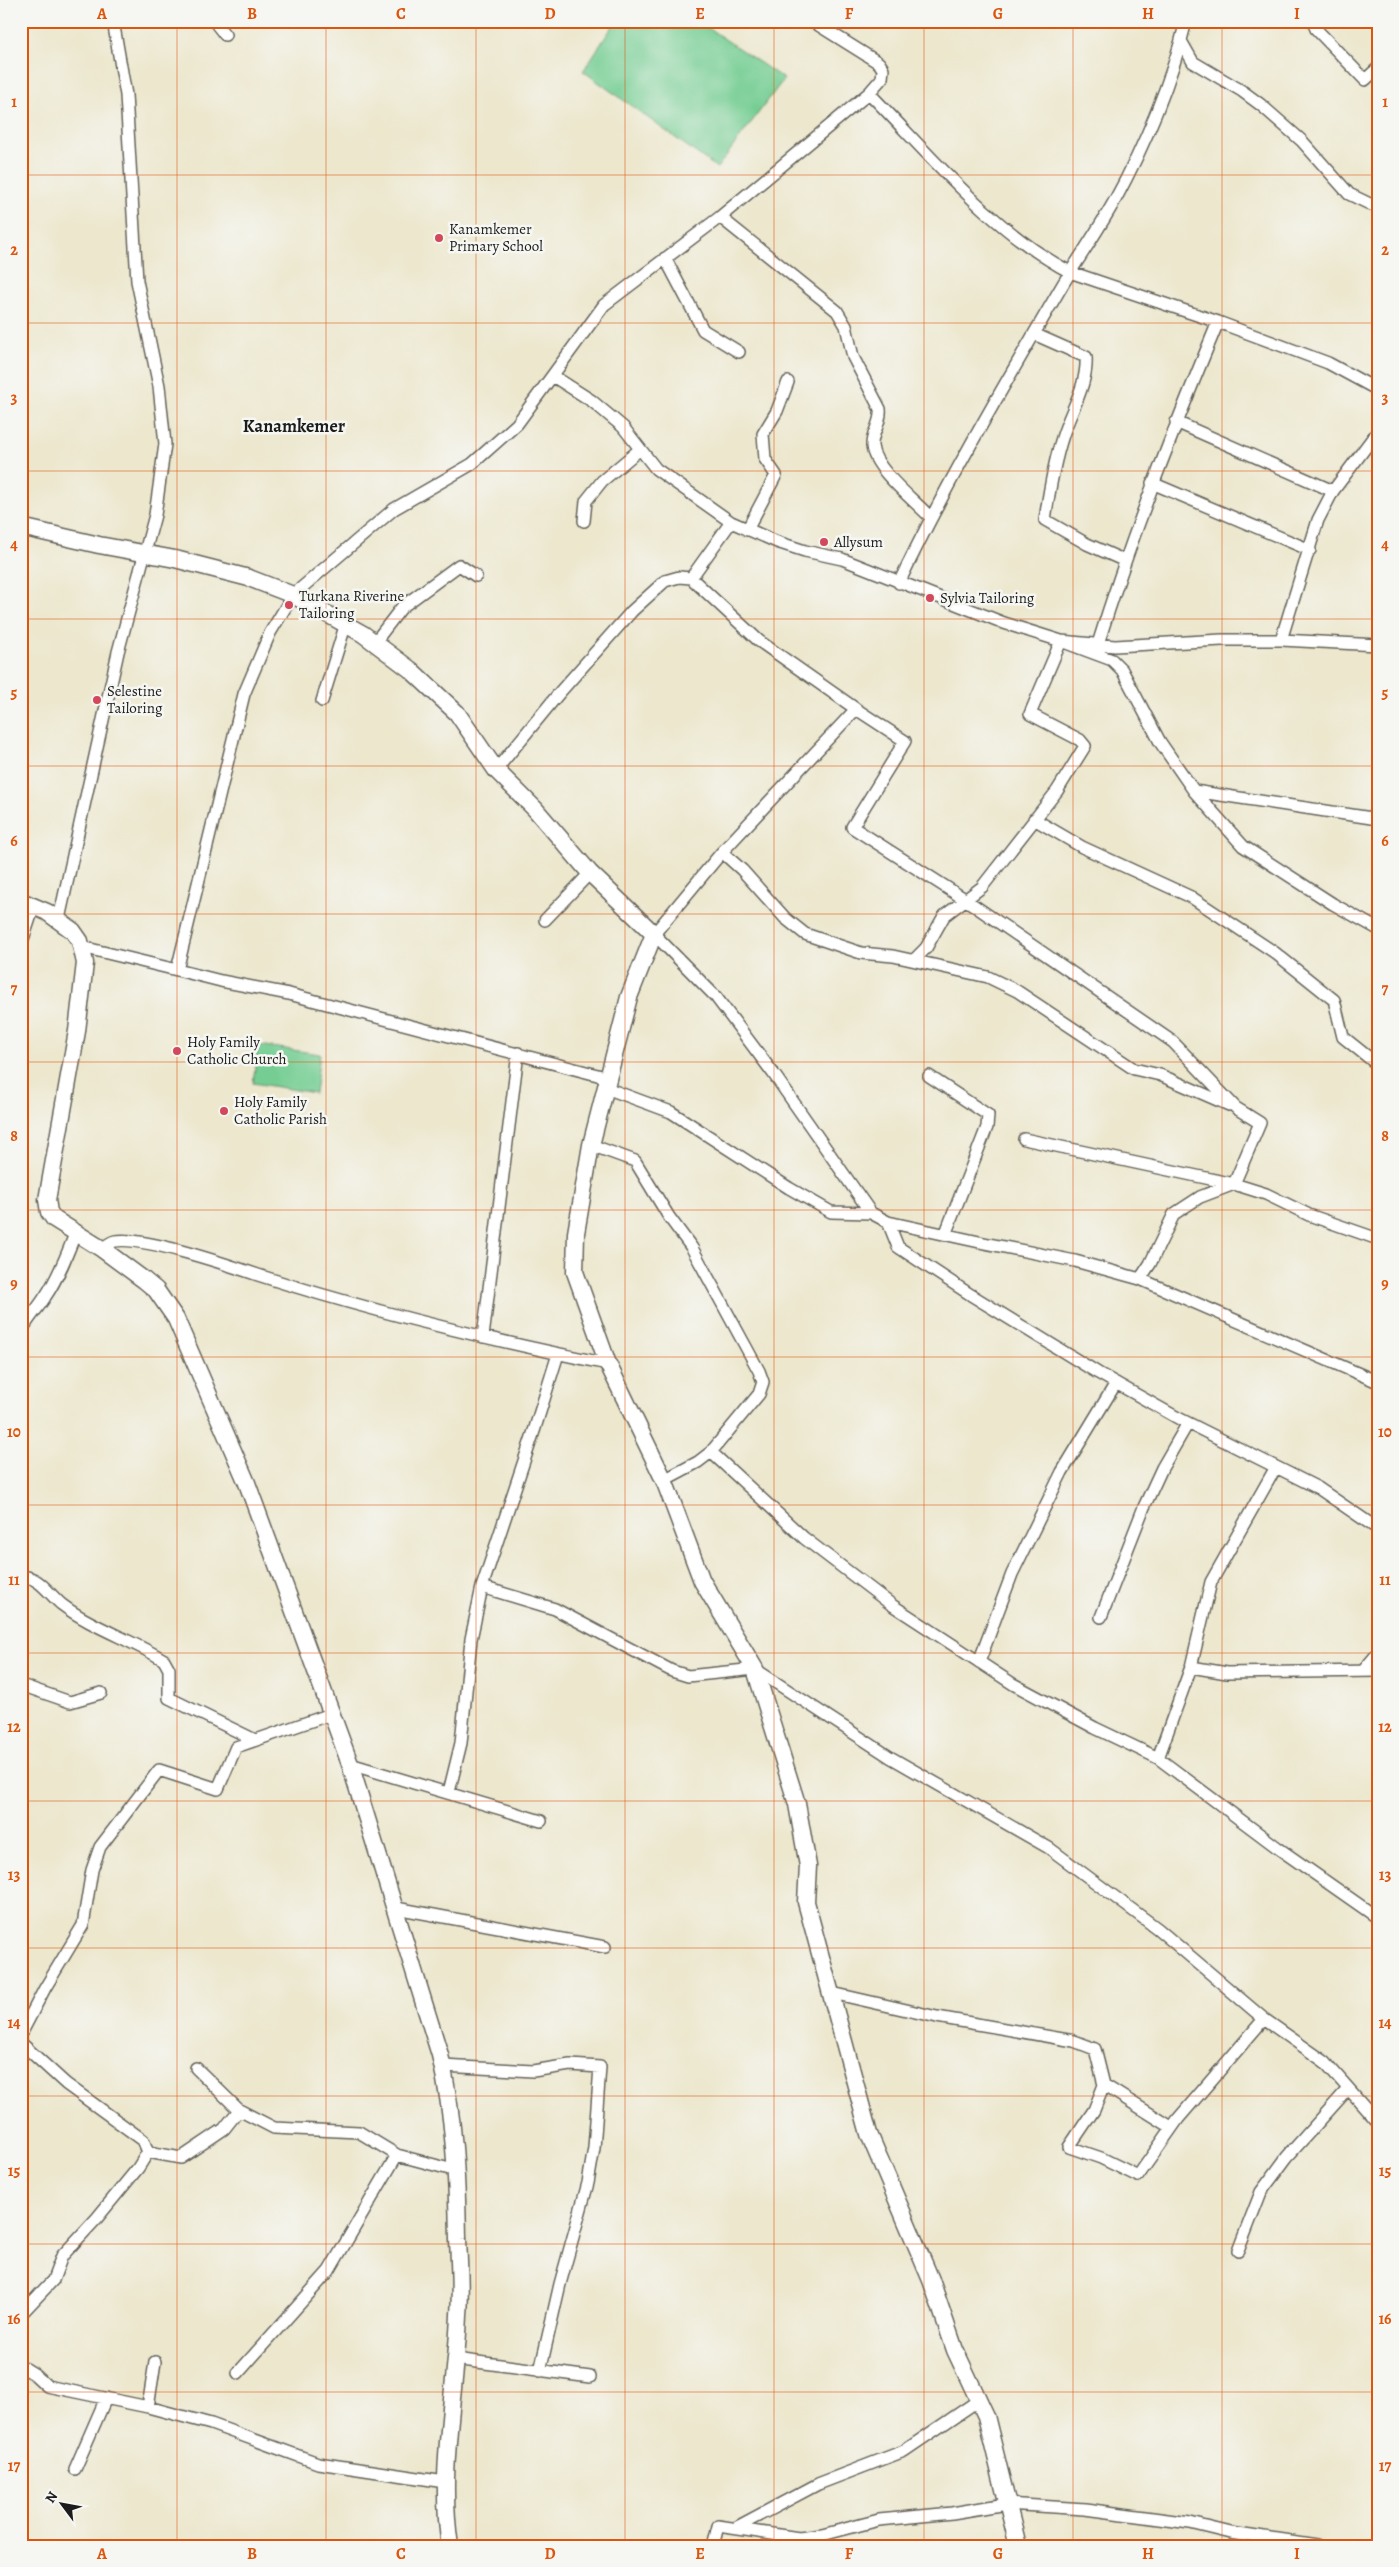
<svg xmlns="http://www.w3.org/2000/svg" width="1399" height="2567" viewBox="0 0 1399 2567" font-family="Alegreya,serif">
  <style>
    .green { fill: #75cd93; stroke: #487458 }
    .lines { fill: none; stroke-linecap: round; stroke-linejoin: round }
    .street-casing { stroke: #65635a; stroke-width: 14 }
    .secondary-casing { stroke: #65635a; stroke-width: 19 }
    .street { stroke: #fff; stroke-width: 11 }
    .secondary { stroke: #fff; stroke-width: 16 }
    .grid { fill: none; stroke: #de560d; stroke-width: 1; stroke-opacity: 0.55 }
    .poi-dot { fill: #d1495b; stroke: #f6f6f2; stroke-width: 2 }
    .labels { text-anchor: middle; stroke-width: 5; stroke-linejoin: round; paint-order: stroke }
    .poi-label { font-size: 15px; fill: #1c1c1c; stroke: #f6f6f2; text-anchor: start }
    .quarter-label { font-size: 18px; font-weight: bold; fill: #1c1c1c; stroke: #f6f6f2 }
    .neatline { fill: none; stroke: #de560d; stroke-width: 2 }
    .grid-label { font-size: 16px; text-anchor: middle; font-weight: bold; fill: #de560d }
  </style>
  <rect width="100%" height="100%" fill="#f6f6f2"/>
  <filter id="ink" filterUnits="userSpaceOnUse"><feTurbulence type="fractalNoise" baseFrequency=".02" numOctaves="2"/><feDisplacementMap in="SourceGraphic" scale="10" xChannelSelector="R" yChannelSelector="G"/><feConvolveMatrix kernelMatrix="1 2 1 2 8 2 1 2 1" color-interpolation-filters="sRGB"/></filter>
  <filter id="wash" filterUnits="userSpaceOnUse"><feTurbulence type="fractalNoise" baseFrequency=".0096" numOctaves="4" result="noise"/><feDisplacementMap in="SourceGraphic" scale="20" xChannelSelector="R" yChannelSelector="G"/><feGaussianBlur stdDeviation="1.12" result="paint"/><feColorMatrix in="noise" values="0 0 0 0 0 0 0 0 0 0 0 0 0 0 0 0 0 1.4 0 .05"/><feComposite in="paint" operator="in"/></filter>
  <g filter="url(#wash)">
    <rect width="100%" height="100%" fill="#ece7cd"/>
    <path class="green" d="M 616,21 L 698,21 L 784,79 L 717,168 L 583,71 Z
      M 258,1045 L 320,1054 L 315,1093 L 253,1083 Z"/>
  </g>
  <g filter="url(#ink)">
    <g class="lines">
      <defs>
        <path id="street" d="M 214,21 L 225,35
          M 1313,21 L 1316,29 L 1365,80 L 1377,69
          M 1181,41 L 1193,62 L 1242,91 L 1261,105 L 1302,141 L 1349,194 L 1378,208
          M 869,93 C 931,156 991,230 1070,272 L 1218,322 L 1328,363 L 1378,390
          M 720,217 L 837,311 L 846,326 L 853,357 L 880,409 C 882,423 871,433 872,446 C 874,469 914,500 930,517
          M 665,258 L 703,330 L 739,352
          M 1034,334 L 1086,357 C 1088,384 1071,410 1063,435 C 1054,462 1049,492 1045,520 L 1087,544 L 1123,560
          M 553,376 L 592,401 L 623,427 L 656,469 L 731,522
          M 1176,422 L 1333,491
          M 1152,483 L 1310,550
          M 584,521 L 586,501 L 602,481 L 639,450
          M 747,530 L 776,475 L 765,459 L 763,434 L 777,411 L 788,382
          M 691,578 L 759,641 L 856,709 L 722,852 L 654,934 L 716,997 L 773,1073 L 871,1213 L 888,1222 L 984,1243 L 1075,1261 L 1140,1279 L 1378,1382
          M 899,583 C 948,480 1006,382 1063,284 C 1080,256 1099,229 1115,200 C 1144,147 1172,80 1186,21
          M 1281,640 L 1318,520 L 1333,491 L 1378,431
          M 375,642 L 402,607 L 459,565 L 476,576
          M 1098,644 C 1132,534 1174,428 1218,322
          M 322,701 L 346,623
          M 856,709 L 905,741 L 852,827 L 966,900 L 1173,1042 L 1236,1108 L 1260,1123 L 1234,1184 L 1200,1197 L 1174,1214 L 1150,1264 L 1140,1279
          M 496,770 L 560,692 L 632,611 L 665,581 L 679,577 L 691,578 L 731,522 L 777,542 L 805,551 L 842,559 L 1004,623 L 1061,641 L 1115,646 L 1222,640 L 1281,640 L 1378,645
          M 1194,791 L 1378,819
          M 1034,819 L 1082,847 L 1191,897 L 1274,952 L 1334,1000 L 1343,1037 L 1378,1065
          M 722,852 L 742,870 L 785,918 L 805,934 L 861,953 L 893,956 L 988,977 L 1017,991 L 1134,1069 L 1160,1075 L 1229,1105
          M 59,919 L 118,652 L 155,515 L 165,444 L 159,386 L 137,281 L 126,95 L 113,21
          M 545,920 L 590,873
          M 21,945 L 34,906
          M 82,947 L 177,970 L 244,694 L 270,633 L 293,595 L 394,509 L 472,464 L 517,424 L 604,305 L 720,217 L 869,93 L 882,78 L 883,69 L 879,63 L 812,21
          M 914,960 L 926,948 L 944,916 L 982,887 L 1057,791 L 1085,746 L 1080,740 L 1030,714 L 1061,641 L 1112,660 L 1122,670 L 1160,742 L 1194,791 L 1243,846 L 1333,904 L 1378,929
          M 177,970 L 221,981 L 289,994 L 609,1078
          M 929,1076 L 988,1115 L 987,1127 L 945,1235
          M 606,1088 L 671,1112 L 789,1188 L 831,1212 L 871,1213
          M 1024,1139 L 1234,1184 L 1266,1194 L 1309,1215 L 1378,1239
          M 591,1145 L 635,1161 L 669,1217 L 692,1248 L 759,1371 L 763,1382 L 759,1394 L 711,1452
          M 888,1222 L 898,1247 L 971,1295 L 1098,1373 L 1178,1418 L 1318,1488 L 1378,1529
          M 102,1249 C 106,1246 110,1242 115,1241 C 142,1236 229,1265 258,1275 C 373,1312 490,1340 608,1364
          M 21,1332 C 28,1318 37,1310 45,1297 C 58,1278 67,1255 75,1234
          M 483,1337 L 518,1053
          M 664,1480 L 698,1462 L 711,1452 L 804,1538 L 892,1605 L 1013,1684 L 1095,1728 L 1158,1758 L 1278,1848 L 1378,1918
          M 21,1576 C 40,1577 48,1593 61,1604 C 91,1627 132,1640 164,1660 L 169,1669 L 169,1698 L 255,1740
          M 482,1587 L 555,1609 L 672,1671 L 688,1676 L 755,1669 L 890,1757 L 1049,1848 L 1158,1929 L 1264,2019 L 1325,2062 L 1378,2122
          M 1101,1617 L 1144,1507 L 1162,1468 L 1188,1423
          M 979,1662 L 1012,1574 L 1062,1472 L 1116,1383
          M 1191,1667 L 1227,1673 L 1378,1671
          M 1363,1671 L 1378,1653
          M 21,1685 L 70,1702 L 101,1693
          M 1158,1758 L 1191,1667 L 1211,1582 L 1276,1467
          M 350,1764 L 541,1821
          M 449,1792 L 461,1743 L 471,1639 L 482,1587 L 535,1428 L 558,1354
          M 396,1908 L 605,1947
          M 832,1993 L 937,2017 L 1074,2041 L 1095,2049 L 1104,2085 L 1094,2110 L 1069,2147 L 1101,2158 L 1138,2176 L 1178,2119 L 1264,2019
          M 21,2034 L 45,1988 L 83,1925 L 92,1870 L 100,1847 L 159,1770 L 218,1789 L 236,1747 L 331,1714
          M 21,2043 L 66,2084 L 143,2140 L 148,2152 L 138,2168 L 97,2218 L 62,2256 L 53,2280 L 21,2314
          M 443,2066 L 533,2071 L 570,2065 L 600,2067 L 594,2148 L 588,2183 L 560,2284 L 540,2371
          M 1104,2085 L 1171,2127
          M 239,2110 L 274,2128 L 359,2132 L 397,2155
          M 148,2152 L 181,2158 L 224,2129 L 239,2110 L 196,2068
          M 1238,2251 L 1261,2192 L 1287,2157 L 1348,2089
          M 455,2359 L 590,2377
          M 21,2366 L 34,2374 L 47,2386 L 148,2407 L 211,2424 L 318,2463 L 445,2482
          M 238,2373 L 329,2271 L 397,2155 L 457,2171
          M 148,2407 L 155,2362
          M 75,2469 L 106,2398
          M 737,2527 L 818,2484 L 904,2451 L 979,2400
          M 713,2546 L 718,2526 L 799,2538 L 822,2535 L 879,2520 L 952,2513 L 1006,2504 L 1085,2509 L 1190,2523 L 1231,2533 L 1317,2546"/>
        <path id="secondary" d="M 21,527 L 99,545 L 175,559 L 249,578 L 293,595 L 363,634 L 411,670 L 457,713 L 496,770 L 535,809 L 590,873 L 654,934 L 629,997 L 591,1145 L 576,1233 L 575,1272 L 608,1364 L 664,1480 L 702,1581 L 755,1669 L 797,1804 L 808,1866 L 806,1902 L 869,2134 L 931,2280 L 955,2350 L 986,2416 L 1018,2546
          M 21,901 L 47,912 L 73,931 L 80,941 L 85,963 L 77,1031 L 47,1200 L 49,1212 L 54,1219 L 102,1249 L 144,1280 L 156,1290 L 176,1319 L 247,1483 L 350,1764 L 440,2055 C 454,2116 457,2176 458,2239 C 459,2264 461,2290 459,2315 C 456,2392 438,2469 450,2546"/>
      </defs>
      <use href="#street" class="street-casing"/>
      <use href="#secondary" class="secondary-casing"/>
      <use href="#street" class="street"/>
      <use href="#secondary" class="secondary"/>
    </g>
  </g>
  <path class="grid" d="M 177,21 L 177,2546M 326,21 L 326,2546M 476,21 L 476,2546M 625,21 L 625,2546M 774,21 L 774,2546M 924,21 L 924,2546M 1073,21 L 1073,2546M 1222,21 L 1222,2546M 21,175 L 1378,175M 21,323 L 1378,323M 21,471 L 1378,471M 21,619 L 1378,619M 21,766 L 1378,766M 21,914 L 1378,914M 21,1062 L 1378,1062M 21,1210 L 1378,1210M 21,1357 L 1378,1357M 21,1505 L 1378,1505M 21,1653 L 1378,1653M 21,1801 L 1378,1801M 21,1948 L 1378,1948M 21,2096 L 1378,2096M 21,2244 L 1378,2244M 21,2392 L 1378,2392"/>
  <g class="poi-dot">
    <circle cx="439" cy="238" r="5"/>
    <circle cx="824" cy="542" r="5"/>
    <circle cx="930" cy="598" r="5"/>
    <circle cx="289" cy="605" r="5"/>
    <circle cx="97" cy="700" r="5"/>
    <circle cx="177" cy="1051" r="5"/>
    <circle cx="224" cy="1111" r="5"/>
  </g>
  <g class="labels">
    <g class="poi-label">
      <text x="449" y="234">Kanamkemer<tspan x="449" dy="17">Primary School</tspan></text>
      <text x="834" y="547">Allysum</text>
      <text x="299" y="601">Turkana Riverine<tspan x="299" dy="17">Tailoring</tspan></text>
      <text x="940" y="603">Sylvia Tailoring</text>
      <text x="107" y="696">Selestine<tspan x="107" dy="17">Tailoring</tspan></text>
      <text x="187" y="1047">Holy Family<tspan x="187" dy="17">Catholic Church</tspan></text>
      <text x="234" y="1107">Holy Family<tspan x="234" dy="17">Catholic Parish</tspan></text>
    </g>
    <g class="quarter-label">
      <text x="294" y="432">Kanamkemer</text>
    </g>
  </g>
  <rect width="1399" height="2567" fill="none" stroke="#f6f6f2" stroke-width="55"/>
  <g transform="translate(62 2504) rotate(302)" stroke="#f6f6f2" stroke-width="4" paint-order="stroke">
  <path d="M0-4L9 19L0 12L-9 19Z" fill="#1c1c1c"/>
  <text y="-8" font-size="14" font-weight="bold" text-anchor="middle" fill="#1c1c1c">N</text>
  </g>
  <rect x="28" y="28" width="1344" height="2512" class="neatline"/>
  <g class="grid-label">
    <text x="102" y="19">A</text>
    <text x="252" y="19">B</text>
    <text x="401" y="19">C</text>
    <text x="550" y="19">D</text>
    <text x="700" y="19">E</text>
    <text x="849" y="19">F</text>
    <text x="998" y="19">G</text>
    <text x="1148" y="19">H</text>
    <text x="1297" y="19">I</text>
    <text x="14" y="107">1</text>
    <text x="1385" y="107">1</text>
    <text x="14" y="255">2</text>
    <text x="1385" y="255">2</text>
    <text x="14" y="403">3</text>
    <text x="1385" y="403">3</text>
    <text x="14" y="550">4</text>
    <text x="1385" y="550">4</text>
    <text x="14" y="698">5</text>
    <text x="1385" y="698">5</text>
    <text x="14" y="846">6</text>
    <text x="1385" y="846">6</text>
    <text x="14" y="994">7</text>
    <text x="1385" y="994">7</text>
    <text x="14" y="1141">8</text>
    <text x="1385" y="1141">8</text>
    <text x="14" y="1289">9</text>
    <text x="1385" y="1289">9</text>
    <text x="14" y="1437">10</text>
    <text x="1385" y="1437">10</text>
    <text x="14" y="1585">11</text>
    <text x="1385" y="1585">11</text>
    <text x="14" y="1732">12</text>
    <text x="1385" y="1732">12</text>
    <text x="14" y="1880">13</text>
    <text x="1385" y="1880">13</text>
    <text x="14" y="2028">14</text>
    <text x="1385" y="2028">14</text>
    <text x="14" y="2176">15</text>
    <text x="1385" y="2176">15</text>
    <text x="14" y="2324">16</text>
    <text x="1385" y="2324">16</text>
    <text x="14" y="2471">17</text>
    <text x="1385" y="2471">17</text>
    <text x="102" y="2559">A</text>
    <text x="252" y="2559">B</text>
    <text x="401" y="2559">C</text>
    <text x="550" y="2559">D</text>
    <text x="700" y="2559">E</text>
    <text x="849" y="2559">F</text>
    <text x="998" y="2559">G</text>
    <text x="1148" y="2559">H</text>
    <text x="1297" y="2559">I</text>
  </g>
</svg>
